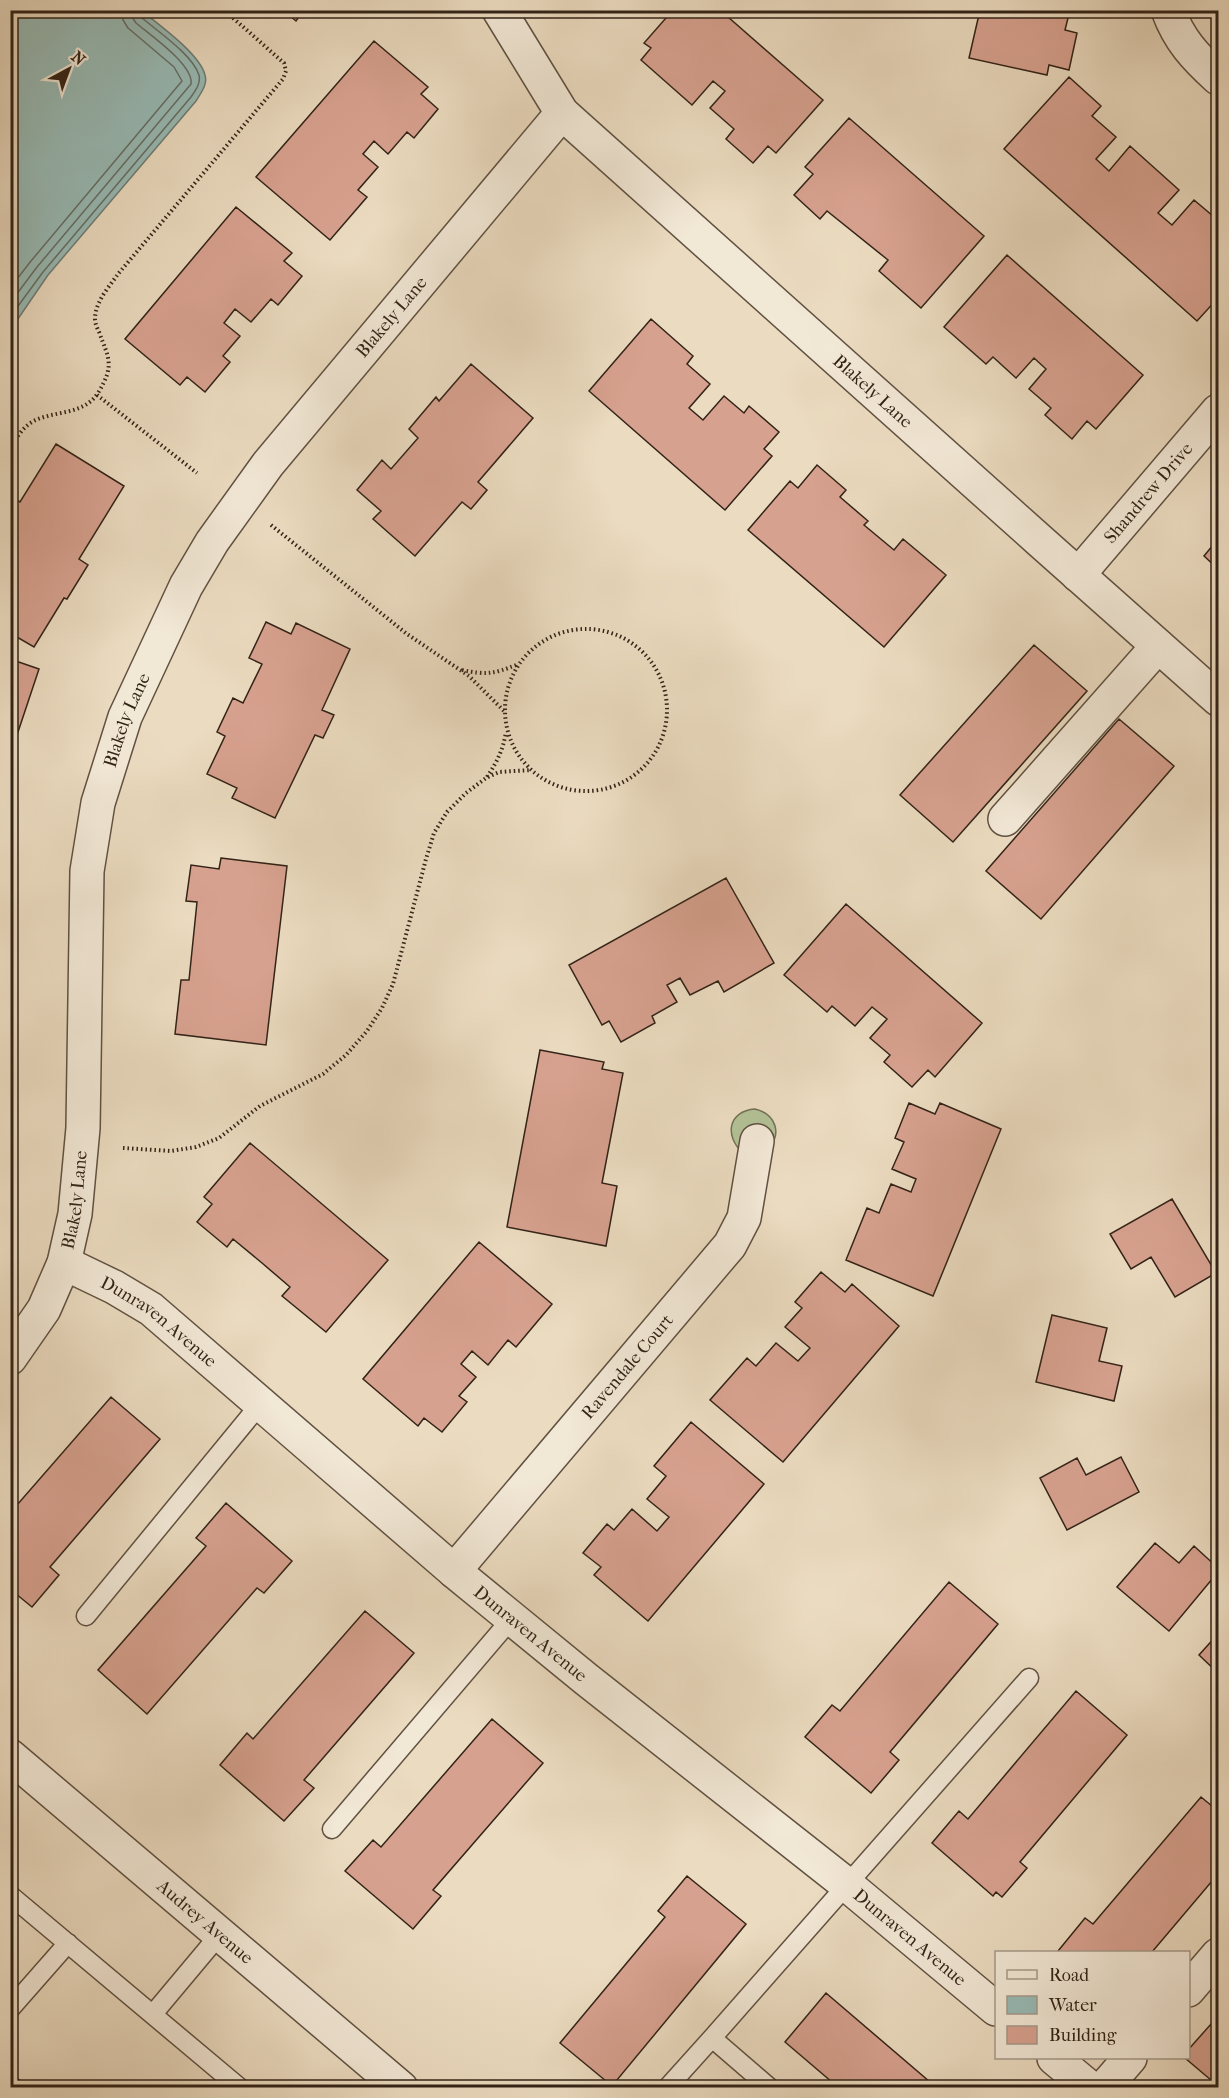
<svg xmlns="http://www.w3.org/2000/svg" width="1229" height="2098" viewBox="0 0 1229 2098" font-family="'IM FELL French Canon',serif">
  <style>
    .green { fill: #b3c196; stroke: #727256; stroke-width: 1.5 }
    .water { fill: #98bbb6; stroke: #6f7e76; stroke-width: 1.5 }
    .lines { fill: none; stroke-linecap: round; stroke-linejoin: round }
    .shore { stroke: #656f66; stroke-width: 1.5 }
    .building { fill: #d7a18f; stroke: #322317; stroke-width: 1.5 }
    .lane-casing { stroke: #605141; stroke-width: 21 }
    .street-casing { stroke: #605141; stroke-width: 36 }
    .path { stroke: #322317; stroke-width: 4; stroke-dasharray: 1.5 3; stroke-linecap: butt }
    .lane { stroke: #f2e8d6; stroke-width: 18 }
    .street { stroke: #f2e8d6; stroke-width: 33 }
    .labels { text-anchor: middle; stroke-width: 5; stroke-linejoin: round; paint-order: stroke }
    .street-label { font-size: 18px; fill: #322317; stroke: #f2e8d6 }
  </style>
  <rect width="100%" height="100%" fill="#ebdbc0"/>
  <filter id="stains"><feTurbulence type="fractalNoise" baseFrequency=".00333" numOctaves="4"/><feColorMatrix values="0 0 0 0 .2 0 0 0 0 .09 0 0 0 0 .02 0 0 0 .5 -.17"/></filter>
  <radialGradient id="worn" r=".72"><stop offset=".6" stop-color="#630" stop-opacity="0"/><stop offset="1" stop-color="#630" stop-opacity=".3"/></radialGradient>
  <path class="green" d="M 755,1109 C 775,1114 783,1133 768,1149 L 743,1153 C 724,1136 728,1111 755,1109 Z"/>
  <path class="water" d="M 11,10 L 142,11 C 158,24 200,54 205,75 C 208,84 201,93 196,101 L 48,275 L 11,329 Z"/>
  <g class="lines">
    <path class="shore" d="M 10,288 L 31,261 L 182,81 L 174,67 L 128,28 L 123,20 L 122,10
      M 10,303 L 37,267 L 191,84 C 194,65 150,35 136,23 L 132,17 L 131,10
      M 10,317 L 43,272 L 191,97 C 195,91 201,84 199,75 C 193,55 157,31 141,17 L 139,10"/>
  </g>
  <path class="building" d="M 283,10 L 304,10 L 296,21 Z
    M 673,10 L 720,10 L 823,100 L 776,153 L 768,146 L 753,163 L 726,139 L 734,129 L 710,108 L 725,91 L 713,81 L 692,105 L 641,60 L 651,48 L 644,43 Z
    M 980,10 L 1070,10 L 1065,30 L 1077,33 L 1069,70 L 1049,65 L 1047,75 L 969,58 Z
    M 374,41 L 428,87 L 421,94 L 438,109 L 414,138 L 407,132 L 388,154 L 374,141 L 363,154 L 378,167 L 358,190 L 367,197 L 330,240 L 256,177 Z
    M 1069,77 L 1101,106 L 1092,116 L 1116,137 L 1096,159 L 1109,171 L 1130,146 L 1179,190 L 1158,213 L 1172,225 L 1194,200 L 1213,216 L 1218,211 L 1218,298 L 1197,321 L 1004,149 Z
    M 849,118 L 984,236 L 921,308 L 879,271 L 888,260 L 827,211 L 820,219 L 794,195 L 813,174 L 805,167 Z
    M 236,207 L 292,253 L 284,261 L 302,276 L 278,305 L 271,299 L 251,322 L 235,309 L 224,323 L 240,336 L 223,356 L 230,362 L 205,392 L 187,377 L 180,385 L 125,339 Z
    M 1007,255 L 1143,375 L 1096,429 L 1087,421 L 1072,439 L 1045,415 L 1051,408 L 1029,389 L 1046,369 L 1034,358 L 1016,378 L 993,357 L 986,364 L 944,327 Z
    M 651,319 L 693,356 L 687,364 L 710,384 L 689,408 L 703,420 L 724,396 L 744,413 L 749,406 L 779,432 L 764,449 L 772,456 L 725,510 L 589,391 Z
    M 471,364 L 533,418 L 478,482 L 487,490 L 471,509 L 462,502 L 415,556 L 373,519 L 381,511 L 357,490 L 382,460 L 391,469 L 418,438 L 409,429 L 436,397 L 439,401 Z
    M 56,444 L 124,486 L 79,559 L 88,565 L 67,599 L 64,598 L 34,647 L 10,633 L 10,500 L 12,497 L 20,502 Z
    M 817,465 L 846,490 L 840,497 L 868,521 L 864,525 L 894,550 L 903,539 L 946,575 L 884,647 L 748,530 L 790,481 L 798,488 Z
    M 1218,539 L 1218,569 L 1204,556 Z
    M 266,622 L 291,634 L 296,623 L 350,649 L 322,710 L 334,715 L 323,738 L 315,735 L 275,818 L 232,798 L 237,788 L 207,774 L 225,736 L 217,732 L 233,698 L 243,703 L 262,664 L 249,658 Z
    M 1034,645 L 1087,691 L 953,842 L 900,795 Z
    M 10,659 L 39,669 L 10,756 Z
    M 1119,719 L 1174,766 L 1041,919 L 986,871 Z
    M 221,858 L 287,866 L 266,1045 L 175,1034 L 181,980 L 189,980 L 197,902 L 186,901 L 191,865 L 219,869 Z
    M 726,878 L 774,963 L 724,992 L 718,981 L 690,995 L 680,978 L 667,985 L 677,1002 L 652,1016 L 655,1023 L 621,1042 L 609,1021 L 602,1025 L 569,965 Z
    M 846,904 L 982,1023 L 935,1077 L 928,1070 L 912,1087 L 884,1062 L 890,1055 L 870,1038 L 887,1019 L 872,1007 L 855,1026 L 832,1006 L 827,1012 L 784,975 Z
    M 540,1050 L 604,1062 L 602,1069 L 623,1073 L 602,1183 L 617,1186 L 606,1246 L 507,1227 Z
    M 909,1103 L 935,1114 L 940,1103 L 1001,1129 L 933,1296 L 846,1260 L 867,1208 L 879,1213 L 891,1184 L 911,1192 L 916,1179 L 892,1169 L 904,1142 L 895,1138 Z
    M 250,1143 L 388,1260 L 326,1332 L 282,1296 L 290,1287 L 262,1263 L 233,1239 L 227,1247 L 197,1222 L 212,1204 L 204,1197 Z
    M 1172,1199 L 1216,1273 L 1175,1297 L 1151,1257 L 1131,1269 L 1110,1234 Z
    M 479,1242 L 552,1304 L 516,1347 L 508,1340 L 488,1365 L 472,1351 L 461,1364 L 476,1377 L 459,1396 L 467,1402 L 442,1432 L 424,1418 L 418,1426 L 363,1379 Z
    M 821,1272 L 845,1292 L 852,1284 L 899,1326 L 783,1462 L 710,1400 L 747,1358 L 756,1366 L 776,1343 L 798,1361 L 810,1348 L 785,1327 L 802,1308 L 795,1302 Z
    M 1052,1315 L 1107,1328 L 1099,1361 L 1122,1366 L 1114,1401 L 1036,1382 Z
    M 111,1397 L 160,1439 L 50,1567 L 59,1575 L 32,1607 L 10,1589 L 10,1513 Z
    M 691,1422 L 764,1484 L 648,1621 L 594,1575 L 601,1567 L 583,1553 L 607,1524 L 614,1530 L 632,1509 L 657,1531 L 669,1517 L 647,1499 L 666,1476 L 654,1466 Z
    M 1121,1457 L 1139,1492 L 1067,1530 L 1040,1478 L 1077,1458 L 1086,1475 Z
    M 226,1503 L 292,1561 L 264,1593 L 257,1588 L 147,1714 L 98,1670 L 206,1546 L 196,1538 Z
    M 1155,1543 L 1179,1563 L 1194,1546 L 1218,1568 L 1218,1572 L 1169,1631 L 1117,1587 Z
    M 949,1582 L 998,1624 L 890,1752 L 899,1760 L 871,1793 L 805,1737 L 832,1705 L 840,1711 Z
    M 365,1611 L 414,1653 L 304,1780 L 314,1788 L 284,1821 L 220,1765 L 247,1733 L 253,1739 Z
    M 1218,1634 L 1218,1673 L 1199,1655 Z
    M 1076,1691 L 1127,1735 L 1020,1862 L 1027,1868 L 1002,1897 L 996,1892 L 993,1896 L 932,1843 L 959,1811 L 968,1819 Z
    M 492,1719 L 543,1763 L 433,1890 L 441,1896 L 413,1929 L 345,1871 L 373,1840 L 381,1847 Z
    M 1201,1797 L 1218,1811 L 1218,1874 L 1152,1952 L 1060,1952 L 1058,1951 L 1085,1918 L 1093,1924 Z
    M 687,1876 L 746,1924 L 612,2086 L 560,2043 L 665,1917 L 658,1911 Z
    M 826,1993 L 937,2088 L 839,2088 L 785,2042 Z
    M 1211,2024 L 1218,2031 L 1218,2086 L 1185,2058 L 1188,2058 L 1188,2050 Z"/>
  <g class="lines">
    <defs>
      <path id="lane" d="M 86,1616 L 261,1403
        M 332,1829 L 512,1618
        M 10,1895 L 240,2088
        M 10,2009 L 68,1943
        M 153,2014 L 220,1934
        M 712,2038 L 770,2088
        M 10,2085 L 14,2088
        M 667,2088 L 712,2038 L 1029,1678"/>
      <g id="street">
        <path id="s1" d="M 499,10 L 562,113 L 1039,540 L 1218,699"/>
        <path d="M 1168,10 C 1179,40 1195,57 1218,78"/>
        <path id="s2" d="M 1078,575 L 1218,411"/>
        <path d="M 1005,819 L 1158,646"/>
        <path id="s3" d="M 64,1263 L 114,1287 L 151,1309 L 454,1571 L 586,1679 L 846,1884 L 996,2009"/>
        <path id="s4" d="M 10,1358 L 44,1309 L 64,1263 L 75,1214 L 83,1128 L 87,871 L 98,803 L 125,717 L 186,586 L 212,542 L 268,464 L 562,113"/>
        <path id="s5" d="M 454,1571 L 730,1245 L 744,1218 L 757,1141"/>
        <path id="s6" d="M 10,1756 L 401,2088"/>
        <path d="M 1188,1990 L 1218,1955"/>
        <path d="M 1054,2058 L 1090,2088"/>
        <path d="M 1104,2088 L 1130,2058"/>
      </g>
    </defs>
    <use href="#lane" class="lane-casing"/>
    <use href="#street" class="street-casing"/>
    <path class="path" d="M 97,395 L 197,473
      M 10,447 C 17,438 22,428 32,422 C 53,410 83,416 98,393 C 115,365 109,359 99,332 C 97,328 95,323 95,319 C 95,302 109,287 118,274 L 283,79 L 286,71 L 284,63 L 224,10
      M 271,525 L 407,634 L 469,676 L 504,711
      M505 710a81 81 0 1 1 162 0a81 81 0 1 1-162 0Z
      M 462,670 C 485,675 494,674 516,665
      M 487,777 C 497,762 503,750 506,732
      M 123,1148 L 171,1151 L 196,1147 L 219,1138 L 260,1106 L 323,1074 L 346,1055 L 367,1031 L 382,1008 L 393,984 L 426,859 L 434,833 L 447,812 L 466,793 L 486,778 L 499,772 L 531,770"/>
    <use href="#lane" class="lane"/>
    <use href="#street" class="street"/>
  </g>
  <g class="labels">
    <g class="street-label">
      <text dy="6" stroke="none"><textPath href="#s4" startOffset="1146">Blakely Lane</textPath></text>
      <text dy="6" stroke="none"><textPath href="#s1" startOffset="538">Blakely Lane</textPath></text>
      <text dy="6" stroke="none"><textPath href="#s2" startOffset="108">Shandrew Drive</textPath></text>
      <text dy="6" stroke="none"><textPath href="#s4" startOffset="660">Blakely Lane</textPath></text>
      <text dy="6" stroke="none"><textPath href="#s4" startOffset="174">Blakely Lane</textPath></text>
      <text dy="6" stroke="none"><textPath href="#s3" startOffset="112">Dunraven Avenue</textPath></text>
      <text dy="6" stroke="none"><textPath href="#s5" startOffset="268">Ravendale Court</textPath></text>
      <text dy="6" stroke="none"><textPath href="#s3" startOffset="598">Dunraven Avenue</textPath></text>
      <text dy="6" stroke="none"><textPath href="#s6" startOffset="256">Audrey Avenue</textPath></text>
      <text dy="6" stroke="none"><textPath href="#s3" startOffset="1084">Dunraven Avenue</textPath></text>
    </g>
  </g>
  <rect width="1229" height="2098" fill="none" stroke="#ebdbc0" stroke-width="36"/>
  <rect x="12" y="12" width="1205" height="2074" fill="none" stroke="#322317" stroke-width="3"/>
  <rect x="18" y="18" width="1193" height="2062" fill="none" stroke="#322317" stroke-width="1.5"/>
  <rect x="995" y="1951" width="195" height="108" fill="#f2e8d6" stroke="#a5998a" stroke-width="1.5"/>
  <rect x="1007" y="1970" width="30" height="9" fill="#f2e8d6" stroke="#a5998a" stroke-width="1.5"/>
  <text x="1049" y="1981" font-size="18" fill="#322317">Road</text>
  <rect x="1007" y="1996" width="30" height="18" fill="#98bbb6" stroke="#a5998a" stroke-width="1.5"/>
  <text x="1049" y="2011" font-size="18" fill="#322317">Water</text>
  <rect x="1007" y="2026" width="30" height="18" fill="#d7a18f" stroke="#a5998a" stroke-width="1.5"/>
  <text x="1049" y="2041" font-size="18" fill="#322317">Building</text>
  <g transform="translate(69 69) rotate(41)" stroke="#f2e8d6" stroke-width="4.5" paint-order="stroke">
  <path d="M0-4.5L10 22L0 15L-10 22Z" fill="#322317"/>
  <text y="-9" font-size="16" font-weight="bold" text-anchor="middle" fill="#322317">N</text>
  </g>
  <rect width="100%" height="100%" filter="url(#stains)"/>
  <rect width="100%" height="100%" fill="url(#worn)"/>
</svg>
